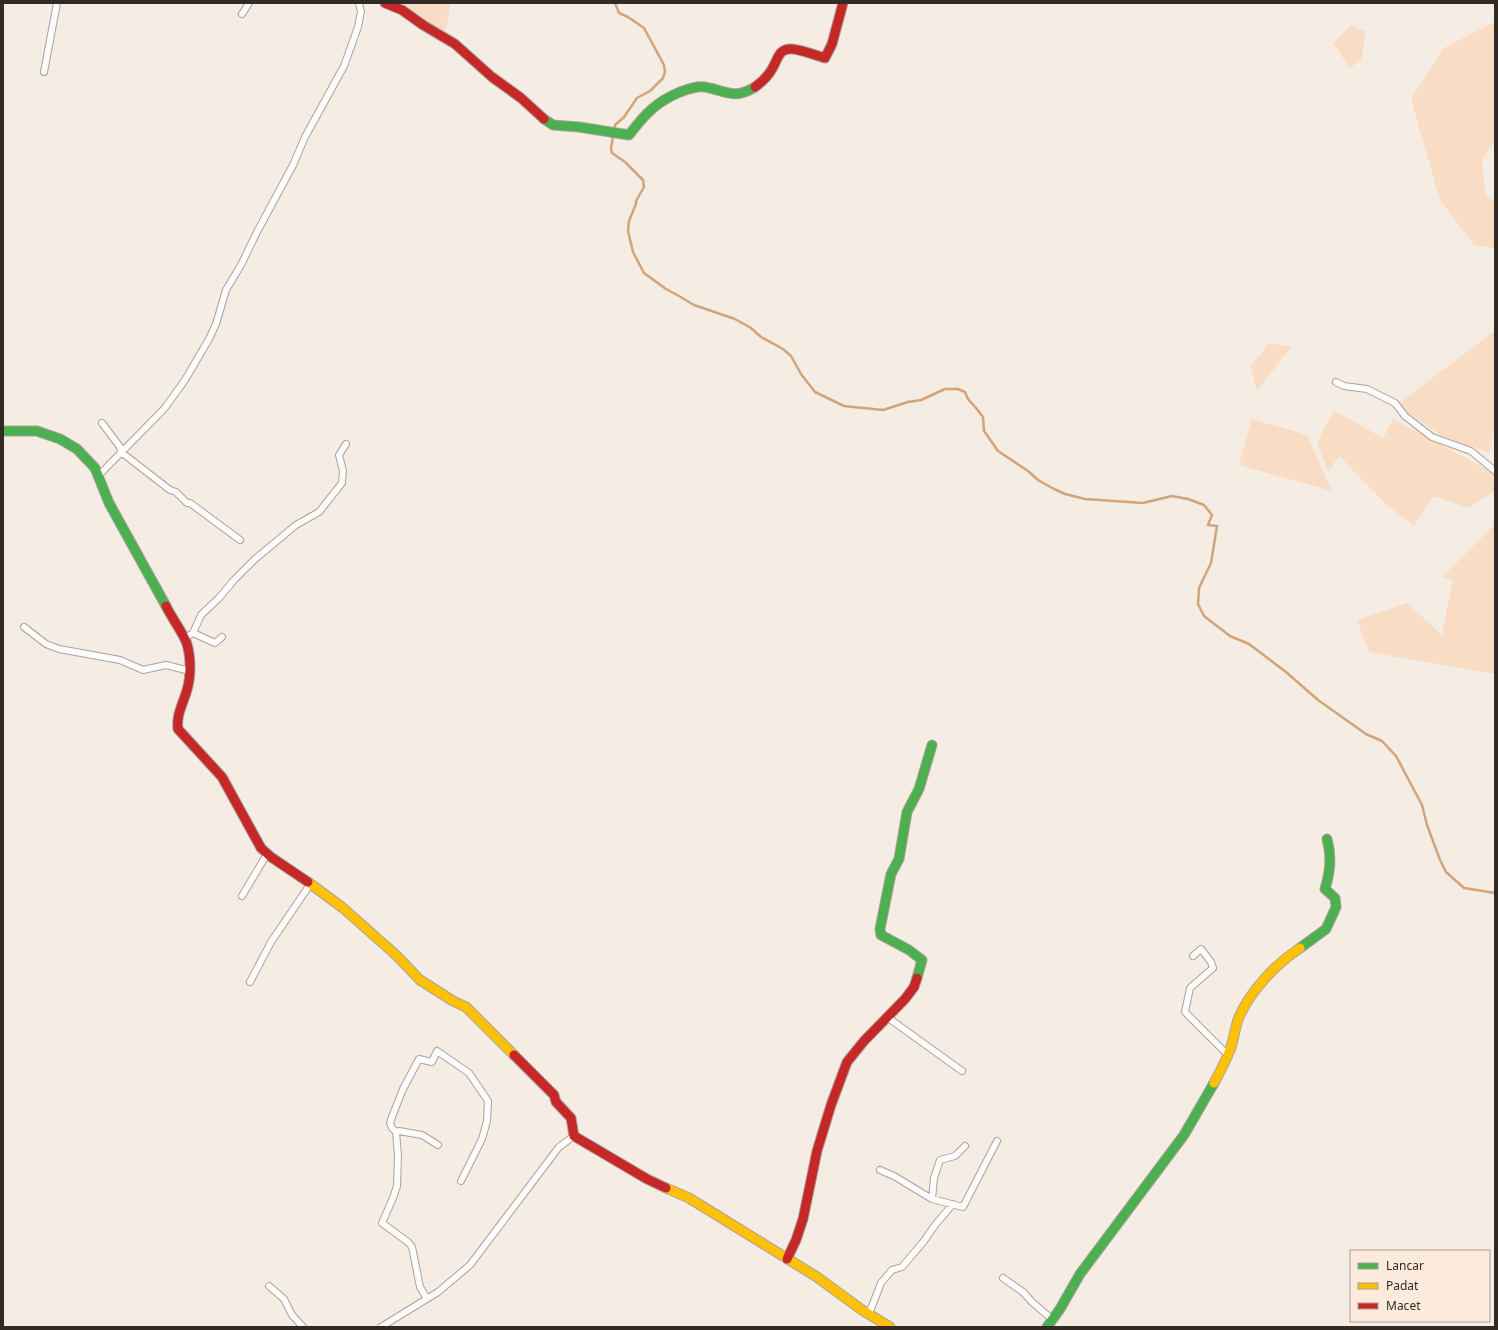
<svg xmlns="http://www.w3.org/2000/svg" width="1498" height="1330" viewBox="0 0 1498 1330" font-family="'Noto Sans',sans-serif">
  <style>
    .green { fill: #f9dcc4 }
    .lines { fill: none; stroke-linecap: round; stroke-linejoin: round }
    .stream { stroke: #d2a47b; stroke-width: 2.5 }
    .street-casing { stroke: #aaa29c; stroke-width: 8 }
    .fast-casing { stroke: #aaa29c; stroke-width: 11 }
    .slow-casing { stroke: #aaa29c; stroke-width: 11 }
    .jam-casing { stroke: #aaa29c; stroke-width: 11 }
    .street { stroke: #fefcfb; stroke-width: 6 }
    .fast { stroke: #4caf50; stroke-width: 9 }
    .slow { stroke: #ffc107; stroke-width: 9 }
    .jam { stroke: #c62828; stroke-width: 9 }
  </style>
  <rect width="100%" height="100%" fill="#f5ece4"/>
  <path class="green" d="M 376,3 L 451,3 L 446,29 L 438,35 L 398,13 Z
    M 1495,22 L 1495,139 L 1482,161 L 1485,193 L 1495,204 L 1495,248 L 1474,245 L 1440,200 L 1411,99 L 1444,48 Z
    M 1351,25 L 1366,32 L 1361,61 L 1349,68 L 1334,43 Z
    M 1493,332 L 1495,334 L 1495,428 L 1489,453 L 1440,435 L 1397,405 Z
    M 1269,343 L 1291,347 L 1257,391 L 1251,366 Z
    M 1334,411 L 1383,438 L 1393,419 L 1495,474 L 1495,490 L 1469,508 L 1433,496 L 1414,526 L 1388,506 L 1339,456 L 1328,472 L 1317,442 Z
    M 1252,419 L 1307,435 L 1332,491 L 1239,465 Z
    M 1495,524 L 1495,674 L 1369,652 L 1357,620 L 1407,603 L 1442,635 L 1453,580 L 1442,577 Z"/>
  <g class="lines">
    <path class="stream" d="M 614,131 L 615,125 L 624,117 L 637,98 L 650,91 L 663,78 L 665,72 L 664,65 L 644,28 L 628,17 L 619,13 L 615,3
      M 613,136 L 611,149 L 612,153 L 625,162 L 643,180 L 644,187 L 636,201 L 636,204 L 629,221 L 628,231 L 633,252 L 644,273 L 666,289 L 679,296 L 694,305 L 735,319 L 751,328 L 761,337 L 783,349 L 791,356 L 801,374 L 815,392 L 844,406 L 883,410 L 908,402 L 921,400 L 945,389 L 958,389 L 965,392 L 968,399 L 976,408 L 983,417 L 984,431 L 998,451 L 1028,471 L 1038,480 L 1054,489 L 1065,494 L 1085,499 L 1143,503 L 1172,496 L 1188,499 L 1204,505 L 1212,515 L 1208,525 L 1217,526 L 1211,563 L 1199,588 L 1198,604 L 1204,616 L 1230,636 L 1249,644 L 1286,672 L 1318,700 L 1366,734 L 1382,741 L 1396,756 L 1422,805 L 1427,825 L 1440,860 L 1446,872 L 1464,888 L 1495,893"/>
    <defs>
      <path id="street" d="M 242,14 L 249,3
        M 44,72 L 57,3
        M 1336,382 L 1344,386 L 1367,389 L 1395,403 L 1405,416 L 1432,437 L 1471,451 L 1495,471
        M 102,423 L 120,447 L 121,452 L 170,490 L 176,492 L 187,503 L 190,503 L 240,540
        M 98,476 L 164,409 L 185,380 L 209,339 L 216,324 L 226,290 L 241,265 L 257,232 L 293,165 L 305,137 L 344,66 L 358,27 L 361,11 L 359,4
        M 24,627 L 46,644 L 59,649 L 120,660 L 143,670 L 166,665 L 190,671
        M 193,633 L 215,643 L 222,637
        M 185,638 L 193,633 L 201,615 L 219,598 L 234,580 L 254,560 L 296,525 L 319,512 L 342,483 L 343,471 L 339,455 L 346,444
        M 242,896 L 267,854
        M 1193,956 L 1201,949 L 1211,962 L 1213,968 L 1190,988 L 1185,1012 L 1228,1055
        M 250,982 L 271,942 L 311,883
        M 887,1017 L 962,1071
        M 396,1132 L 392,1128 L 390,1123 L 392,1117 L 403,1089 L 419,1059 L 432,1062 L 437,1051 L 469,1073 L 488,1101 L 487,1121 L 482,1139 L 461,1181
        M 880,1170 L 894,1176 L 932,1199 L 963,1207 L 997,1141
        M 932,1199 L 934,1178 L 940,1160 L 955,1156 L 965,1146
        M 1003,1278 L 1023,1292 L 1032,1302 L 1053,1320
        M 269,1286 L 284,1299 L 292,1315 L 303,1327
        M 427,1299 L 420,1287 L 412,1247 L 408,1242 L 382,1223 L 393,1198 L 397,1186 L 398,1156 L 396,1132 L 399,1131 L 422,1135 L 438,1145
        M 869,1314 L 881,1283 L 892,1270 L 902,1267 L 924,1241 L 935,1225 L 953,1204
        M 381,1327 L 438,1292 L 470,1265 L 559,1147 L 574,1136"/>
      <path id="fast" d="M 544,119 L 553,125 L 579,127 L 629,135 C 645,114 656,102 680,92 C 688,89 696,86 705,87 C 726,91 734,100 755,87
        M 3,431 L 37,431 L 60,439 L 77,449 L 95,468 L 109,503 L 166,606
        M 1300,948 L 1326,929 L 1336,907 L 1335,898 L 1325,889 C 1330,872 1332,857 1327,839
        M 917,978 L 922,960 L 909,950 L 881,935 L 880,929 L 891,874 L 899,859 L 907,812 L 919,789 L 932,745
        M 1047,1327 L 1060,1309 L 1080,1274 L 1184,1135 L 1214,1083"/>
      <path id="slow" d="M 308,882 L 343,908 L 396,955 L 420,980 L 453,1001 L 466,1007 L 514,1055
        M 1214,1083 C 1220,1072 1225,1062 1230,1050 C 1234,1039 1235,1027 1239,1017 C 1251,990 1276,964 1300,948
        M 666,1188 L 689,1198 L 817,1277 L 862,1310 L 890,1327"/>
      <path id="jam" d="M 385,3 L 402,10 L 423,25 L 455,44 L 492,77 L 521,98 L 544,119
        M 755,87 C 762,82 768,76 772,69 C 778,60 778,48 792,49 C 803,50 814,55 825,58 L 832,44 L 843,3
        M 166,606 C 171,617 184,634 187,644 C 191,658 191,676 187,690 C 183,704 176,715 178,729 L 222,777 L 261,848 L 271,857 L 308,882
        M 514,1055 L 554,1095 L 556,1102 L 571,1118 L 574,1136 L 647,1179 L 666,1188
        M 787,1259 L 796,1240 L 803,1219 L 817,1151 L 831,1105 L 847,1062 L 864,1041 L 905,999 L 914,987 L 917,978"/>
    </defs>
    <use href="#street" class="street-casing"/>
    <use href="#fast" class="fast-casing"/>
    <use href="#slow" class="slow-casing"/>
    <use href="#jam" class="jam-casing"/>
    <use href="#street" class="street"/>
    <use href="#fast" class="fast"/>
    <use href="#slow" class="slow"/>
    <use href="#jam" class="jam"/>
  </g>
  <rect width="1498" height="1330" fill="none" stroke="#322a24" stroke-width="8"/>
  <rect x="1350" y="1250" width="140" height="72" fill="#fcebdd" stroke="#ab9e93"/>
  <rect x="1358" y="1263" width="20" height="6" fill="#4caf50" stroke="#ab9e93"/>
  <text x="1386" y="1270" font-size="12" fill="#322a24">Lancar</text>
  <rect x="1358" y="1283" width="20" height="6" fill="#ffc107" stroke="#ab9e93"/>
  <text x="1386" y="1290" font-size="12" fill="#322a24">Padat</text>
  <rect x="1358" y="1303" width="20" height="6" fill="#c62828" stroke="#ab9e93"/>
  <text x="1386" y="1310" font-size="12" fill="#322a24">Macet</text>
</svg>
